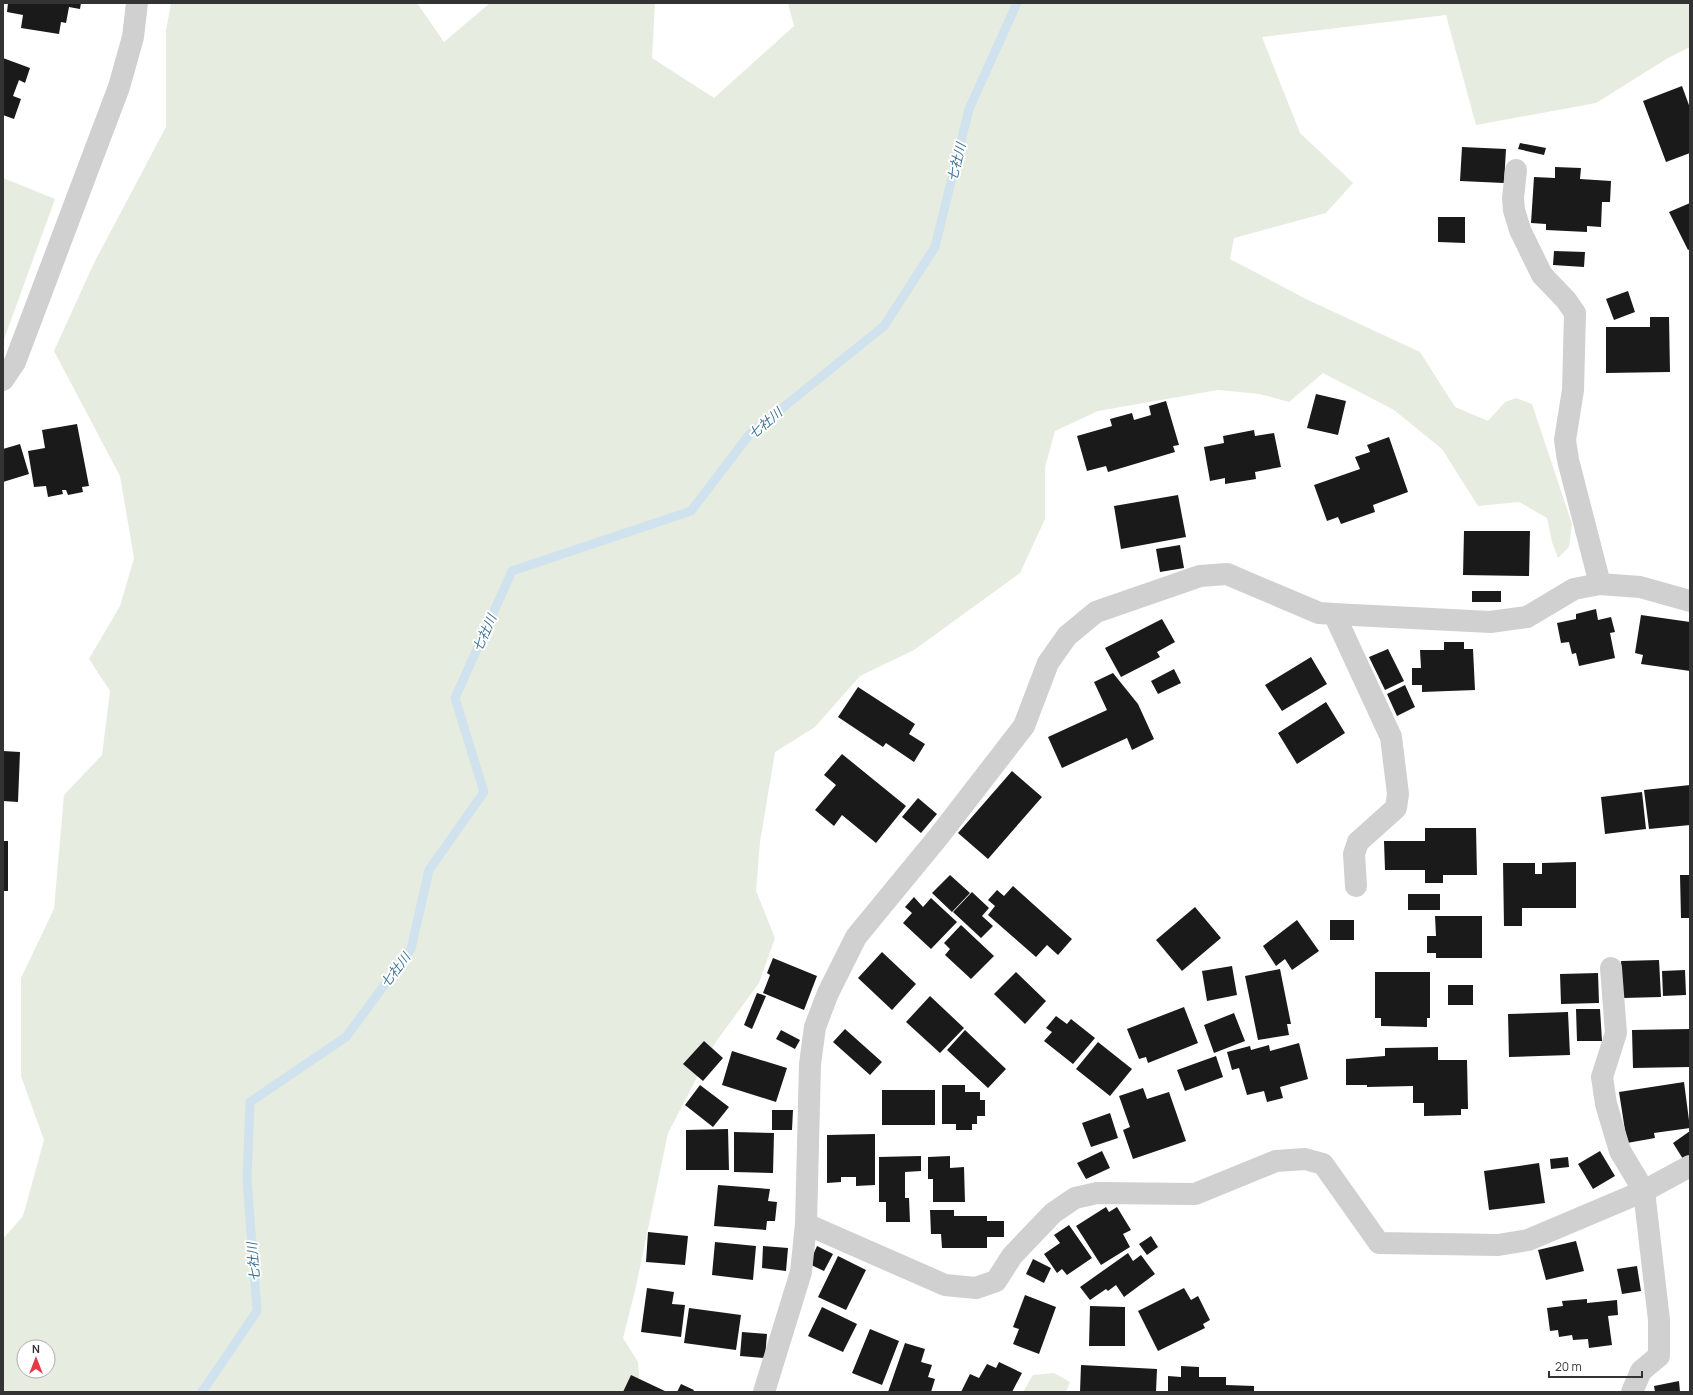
<svg xmlns="http://www.w3.org/2000/svg" width="1693" height="1395" viewBox="0 0 1693 1395" font-family="Manrope,'Noto Sans JP',sans-serif">
  <style>
    .green { fill: #e6ecdf; fill-rule: evenodd }
    .lines { fill: none; stroke-linecap: round; stroke-linejoin: round }
    .stream { stroke: #cfe2ee; stroke-width: 9 }
    .building { fill: #1a1a1a }
    .minor { stroke: #d0d0d0; stroke-width: 22 }
    .labels { text-anchor: middle; stroke-width: 4; stroke-linejoin: round; paint-order: stroke }
    .water-label { font-size: 13px; font-style: italic; fill: #3f7597; stroke: #fff }
  </style>
  <rect width="100%" height="100%" fill="#fff"/>
  <path class="green" d="M 171,3 L 417,3 L 444,42 L 490,3 L 655,3 L 652,58 L 714,98 L 794,26 L 788,3 L 1690,3 L 1690,47 L 1668,58 L 1596,103 L 1476,125 L 1446,15 L 1262,37 L 1300,133 L 1353,183 L 1326,213 L 1234,238 L 1230,259 L 1306,299 L 1420,352 L 1455,407 L 1488,421 L 1505,402 L 1516,398 L 1532,404 L 1572,524 L 1569,547 L 1558,558 L 1552,542 L 1547,518 L 1519,502 L 1478,506 L 1442,449 L 1394,410 L 1323,373 L 1289,402 L 1260,394 L 1218,390 L 1098,411 L 1055,431 L 1045,467 L 1045,519 L 1020,573 L 914,650 L 860,676 L 815,727 L 775,752 L 760,842 L 756,891 L 775,938 L 759,983 L 715,1043 L 668,1133 L 635,1291 L 623,1338 L 638,1362 L 640,1392 L 3,1392 L 3,1239 L 23,1216 L 44,1140 L 21,1076 L 21,978 L 54,909 L 64,795 L 102,755 L 110,691 L 89,659 L 120,606 L 134,558 L 120,476 L 54,351 L 94,263 L 166,127 L 166,31 ZM 24,1347 L 48,1347 L 48,1371 L 24,1371 Z
    M 3,178 L 55,199 L 3,342 Z
    M 1054,1373 L 1070,1382 L 1066,1392 L 1023,1392 L 1033,1375 Z"/>
  <g class="lines">
    <path class="stream" d="M 202,1392 L 257,1311 L 247,1179 L 250,1102 L 346,1037 L 411,949 L 429,870 L 484,792 L 455,698 L 512,571 L 691,511 L 749,435 L 884,326 L 935,247 L 969,109 L 1017,3"/>
  </g>
  <path class="building" d="M 8,3 L 81,3 L 80,9 L 69,7 L 66,23 L 61,22 L 59,34 L 21,28 L 23,15 L 7,12 Z
    M 3,58 L 30,68 L 25,83 L 19,80 L 13,96 L 21,99 L 14,119 L 3,115 Z
    M 1682,86 L 1690,108 L 1690,153 L 1666,162 L 1643,101 Z
    M 1520,143 L 1546,148 L 1544,155 L 1518,149 Z
    M 1462,147 L 1506,149 L 1504,183 L 1460,181 Z
    M 1555,167 L 1581,168 L 1580,179 L 1611,181 L 1610,202 L 1602,202 L 1601,227 L 1587,226 L 1587,232 L 1546,230 L 1546,224 L 1531,223 L 1534,177 L 1555,178 Z
    M 1690,203 L 1690,249 L 1688,250 L 1669,212 Z
    M 1438,217 L 1465,217 L 1465,243 L 1438,242 Z
    M 1554,251 L 1585,252 L 1584,267 L 1553,265 Z
    M 1628,291 L 1635,312 L 1614,320 L 1606,299 Z
    M 1650,317 L 1669,317 L 1670,372 L 1606,373 L 1606,327 L 1650,327 Z
    M 1316,394 L 1346,401 L 1338,435 L 1307,428 Z
    M 1166,401 L 1179,445 L 1173,446 L 1175,452 L 1108,472 L 1106,466 L 1087,471 L 1077,436 L 1112,426 L 1110,419 L 1132,413 L 1134,420 L 1151,415 L 1149,406 Z
    M 77,424 L 89,486 L 82,487 L 83,492 L 68,495 L 66,490 L 62,490 L 63,494 L 48,497 L 46,486 L 34,487 L 28,451 L 45,448 L 42,430 Z
    M 1254,430 L 1255,436 L 1274,433 L 1281,467 L 1255,472 L 1256,479 L 1225,484 L 1225,478 L 1210,481 L 1204,447 L 1224,443 L 1223,436 Z
    M 1389,437 L 1408,492 L 1373,505 L 1375,512 L 1341,524 L 1338,517 L 1327,521 L 1314,485 L 1360,469 L 1355,457 L 1370,452 L 1367,445 Z
    M 20,444 L 29,474 L 3,482 L 3,449 Z
    M 1178,495 L 1186,537 L 1121,549 L 1114,506 Z
    M 1464,531 L 1530,531 L 1529,576 L 1463,575 Z
    M 1180,545 L 1184,568 L 1160,572 L 1156,549 Z
    M 1472,591 L 1501,591 L 1501,602 L 1472,602 Z
    M 1596,609 L 1598,620 L 1611,617 L 1615,632 L 1610,633 L 1615,658 L 1579,666 L 1576,653 L 1572,654 L 1569,642 L 1561,643 L 1557,623 L 1576,619 L 1576,614 Z
    M 1641,615 L 1690,622 L 1690,671 L 1641,664 L 1643,655 L 1635,653 Z
    M 1162,619 L 1175,642 L 1157,652 L 1160,657 L 1121,677 L 1105,648 Z
    M 1444,642 L 1464,642 L 1464,649 L 1473,649 L 1475,690 L 1422,692 L 1422,685 L 1412,685 L 1412,668 L 1421,668 L 1420,650 L 1444,650 Z
    M 1388,649 L 1404,681 L 1385,690 L 1369,657 Z
    M 1311,657 L 1327,684 L 1282,711 L 1265,685 Z
    M 1174,669 L 1181,683 L 1158,694 L 1151,681 Z
    M 1113,673 L 1138,704 L 1154,739 L 1132,750 L 1127,738 L 1062,768 L 1048,737 L 1107,710 L 1094,682 Z
    M 1405,685 L 1415,707 L 1397,716 L 1387,694 Z
    M 858,687 L 915,724 L 909,734 L 925,744 L 914,762 L 886,743 L 883,747 L 838,717 Z
    M 1326,702 L 1345,733 L 1297,764 L 1278,733 Z
    M 3,751 L 20,752 L 18,802 L 3,801 Z
    M 842,754 L 906,806 L 876,843 L 842,815 L 834,826 L 815,810 L 836,785 L 824,775 Z
    M 1012,771 L 1042,797 L 988,859 L 958,833 Z
    M 1690,785 L 1690,825 L 1649,829 L 1644,790 Z
    M 1642,792 L 1646,829 L 1605,834 L 1601,797 Z
    M 918,798 L 937,814 L 921,833 L 902,817 Z
    M 1425,828 L 1476,828 L 1477,875 L 1443,875 L 1443,883 L 1425,883 L 1425,870 L 1385,870 L 1384,841 L 1425,841 Z
    M 3,841 L 8,841 L 8,891 L 3,891 Z
    M 1576,862 L 1576,908 L 1522,908 L 1522,926 L 1504,926 L 1503,863 L 1535,863 L 1535,874 L 1542,874 L 1542,863 Z
    M 950,875 L 970,893 L 952,912 L 932,893 Z
    M 1680,875 L 1690,875 L 1690,918 L 1681,918 Z
    M 1013,886 L 1072,939 L 1058,955 L 1047,945 L 1036,957 L 988,915 L 995,906 L 988,900 L 997,890 L 1004,896 Z
    M 972,892 L 989,908 L 982,916 L 993,926 L 981,938 L 953,912 Z
    M 1408,894 L 1440,894 L 1440,910 L 1408,910 Z
    M 914,897 L 923,907 L 931,898 L 957,922 L 931,949 L 903,923 L 912,913 L 905,907 Z
    M 1195,907 L 1221,938 L 1182,971 L 1156,940 Z
    M 1435,916 L 1482,916 L 1482,958 L 1436,958 L 1436,953 L 1427,953 L 1427,936 L 1436,936 Z
    M 1297,920 L 1319,951 L 1292,970 L 1285,959 L 1276,966 L 1263,946 Z
    M 1330,920 L 1354,920 L 1354,940 L 1330,940 Z
    M 961,925 L 994,956 L 971,979 L 945,955 L 950,949 L 944,943 Z
    M 882,952 L 916,984 L 892,1010 L 858,978 Z
    M 773,958 L 817,976 L 804,1010 L 763,993 L 770,975 L 767,973 Z
    M 1659,960 L 1661,997 L 1623,998 L 1621,961 Z
    M 1232,966 L 1237,995 L 1207,1001 L 1202,971 Z
    M 1280,969 L 1291,1024 L 1287,1024 L 1289,1035 L 1258,1040 L 1245,976 Z
    M 1685,970 L 1686,995 L 1663,996 L 1662,971 Z
    M 1016,972 L 1046,1001 L 1025,1024 L 994,994 Z
    M 1375,972 L 1430,972 L 1430,1018 L 1427,1018 L 1427,1027 L 1381,1026 L 1381,1018 L 1375,1018 Z
    M 1598,973 L 1599,1003 L 1561,1004 L 1560,974 Z
    M 1448,985 L 1473,985 L 1473,1005 L 1448,1005 Z
    M 757,993 L 766,996 L 752,1029 L 744,1025 Z
    M 930,996 L 964,1028 L 940,1053 L 906,1022 Z
    M 1184,1007 L 1198,1043 L 1148,1063 L 1146,1057 L 1139,1059 L 1127,1029 Z
    M 1576,1009 L 1600,1009 L 1602,1041 L 1577,1041 Z
    M 1568,1012 L 1570,1055 L 1509,1057 L 1508,1014 Z
    M 1234,1013 L 1245,1041 L 1214,1053 L 1204,1025 Z
    M 1056,1016 L 1067,1024 L 1071,1019 L 1095,1038 L 1073,1064 L 1044,1041 L 1052,1032 L 1046,1028 Z
    M 845,1029 L 882,1062 L 870,1075 L 833,1042 Z
    M 1690,1029 L 1690,1067 L 1633,1068 L 1632,1030 Z
    M 781,1030 L 800,1040 L 795,1049 L 776,1039 Z
    M 965,1030 L 1006,1069 L 988,1088 L 947,1050 Z
    M 704,1041 L 723,1058 L 703,1081 L 683,1064 Z
    M 1098,1042 L 1132,1069 L 1110,1096 L 1076,1069 Z
    M 1299,1043 L 1308,1079 L 1280,1087 L 1283,1098 L 1267,1102 L 1264,1091 L 1247,1095 L 1239,1068 L 1232,1070 L 1227,1052 L 1250,1046 L 1251,1050 L 1269,1045 L 1270,1051 Z
    M 1438,1047 L 1438,1060 L 1467,1060 L 1468,1109 L 1461,1109 L 1461,1115 L 1424,1116 L 1424,1103 L 1413,1103 L 1413,1086 L 1367,1087 L 1367,1085 L 1346,1085 L 1346,1059 L 1385,1056 L 1385,1048 Z
    M 732,1051 L 787,1068 L 776,1102 L 722,1085 Z
    M 1216,1056 L 1223,1077 L 1185,1091 L 1177,1070 Z
    M 1684,1082 L 1690,1128 L 1654,1133 L 1655,1138 L 1627,1143 L 1619,1092 Z
    M 700,1085 L 729,1107 L 713,1127 L 685,1105 Z
    M 942,1085 L 965,1085 L 965,1092 L 980,1092 L 980,1100 L 985,1100 L 985,1116 L 977,1116 L 977,1124 L 972,1124 L 972,1130 L 956,1130 L 956,1124 L 942,1124 Z
    M 1143,1088 L 1147,1099 L 1169,1092 L 1186,1141 L 1133,1159 L 1123,1130 L 1130,1127 L 1119,1096 Z
    M 882,1090 L 935,1090 L 935,1125 L 882,1125 Z
    M 772,1110 L 793,1110 L 792,1130 L 772,1130 Z
    M 1110,1113 L 1118,1138 L 1091,1147 L 1082,1123 Z
    M 728,1129 L 729,1170 L 686,1170 L 686,1130 Z
    M 1690,1131 L 1690,1155 L 1683,1159 L 1673,1143 Z
    M 734,1132 L 774,1133 L 773,1173 L 734,1172 Z
    M 875,1134 L 875,1185 L 856,1186 L 856,1177 L 841,1177 L 841,1182 L 827,1183 L 827,1135 Z
    M 1102,1151 L 1110,1168 L 1086,1179 L 1077,1163 Z
    M 1600,1151 L 1615,1176 L 1593,1189 L 1578,1164 Z
    M 921,1156 L 921,1171 L 905,1172 L 905,1198 L 909,1198 L 910,1222 L 886,1222 L 886,1202 L 879,1202 L 879,1157 Z
    M 950,1156 L 950,1168 L 964,1167 L 965,1202 L 933,1202 L 933,1179 L 928,1179 L 928,1157 Z
    M 1568,1157 L 1569,1167 L 1551,1169 L 1550,1159 Z
    M 1539,1163 L 1545,1203 L 1489,1210 L 1484,1171 Z
    M 718,1185 L 770,1189 L 768,1201 L 777,1202 L 775,1221 L 767,1221 L 766,1230 L 714,1226 Z
    M 1106,1207 L 1109,1212 L 1117,1207 L 1131,1230 L 1123,1234 L 1130,1247 L 1101,1265 L 1076,1226 Z
    M 930,1210 L 954,1210 L 954,1216 L 987,1216 L 987,1221 L 1004,1221 L 1004,1237 L 987,1237 L 987,1248 L 942,1248 L 941,1234 L 931,1234 Z
    M 1069,1225 L 1092,1258 L 1067,1275 L 1062,1269 L 1057,1273 L 1044,1254 L 1060,1243 L 1054,1235 Z
    M 648,1232 L 688,1236 L 685,1265 L 646,1262 Z
    M 1151,1236 L 1158,1247 L 1147,1255 L 1139,1244 Z
    M 1576,1241 L 1584,1271 L 1546,1280 L 1538,1250 Z
    M 715,1242 L 756,1246 L 753,1280 L 712,1275 Z
    M 763,1246 L 788,1248 L 786,1271 L 762,1268 Z
    M 817,1246 L 833,1254 L 824,1271 L 809,1264 Z
    M 1128,1253 L 1133,1261 L 1141,1255 L 1155,1274 L 1124,1297 L 1116,1285 L 1108,1291 L 1106,1289 L 1090,1300 L 1080,1287 Z
    M 838,1256 L 866,1270 L 846,1310 L 818,1297 Z
    M 1033,1259 L 1051,1268 L 1044,1283 L 1026,1274 Z
    M 1637,1266 L 1641,1291 L 1622,1294 L 1617,1269 Z
    M 647,1288 L 674,1292 L 672,1304 L 685,1305 L 681,1337 L 641,1332 Z
    M 1184,1288 L 1191,1300 L 1198,1296 L 1210,1320 L 1203,1324 L 1205,1328 L 1158,1351 L 1138,1311 Z
    M 1025,1295 L 1056,1307 L 1039,1354 L 1013,1344 L 1019,1329 L 1013,1327 Z
    M 1587,1299 L 1587,1303 L 1617,1300 L 1618,1315 L 1608,1316 L 1612,1345 L 1589,1348 L 1588,1339 L 1573,1340 L 1572,1335 L 1559,1337 L 1558,1330 L 1550,1331 L 1547,1308 L 1563,1306 L 1562,1301 Z
    M 1090,1306 L 1125,1307 L 1125,1346 L 1089,1346 Z
    M 822,1307 L 857,1324 L 843,1352 L 808,1336 Z
    M 689,1308 L 741,1315 L 736,1350 L 684,1343 Z
    M 870,1329 L 899,1341 L 882,1385 L 852,1373 Z
    M 742,1332 L 767,1334 L 765,1358 L 740,1356 Z
    M 905,1343 L 925,1349 L 921,1362 L 932,1365 L 928,1377 L 935,1379 L 931,1392 L 888,1392 Z
    M 999,1362 L 1022,1373 L 1012,1392 L 961,1392 L 970,1374 L 979,1378 L 987,1364 L 996,1368 Z
    M 1081,1365 L 1157,1369 L 1156,1392 L 1080,1392 Z
    M 1181,1366 L 1199,1367 L 1199,1377 L 1226,1377 L 1226,1385 L 1254,1386 L 1254,1392 L 1168,1392 L 1168,1376 L 1181,1377 Z
    M 631,1375 L 667,1392 L 623,1392 Z
    M 1679,1381 L 1680,1392 L 1655,1392 L 1654,1386 Z
    M 681,1384 L 694,1390 L 693,1392 L 677,1392 Z"/>
  <g class="lines">
    <path class="minor" d="M 1516,170 L 1513,198 L 1514,210 L 1520,230 L 1542,275 L 1566,300 L 1575,313 L 1573,390 L 1565,440 L 1568,460 L 1600,584
      M 3,380 L 15,362 L 119,87 L 133,37 L 137,3
      M 1690,601 L 1640,587 L 1600,584 L 1574,589 L 1527,617 L 1490,622 L 1334,614 L 1319,613 L 1227,574 L 1200,576 L 1096,612 L 1067,636 L 1048,663 L 1024,726 L 939,836 L 856,937 L 828,993 L 815,1027 L 810,1064 L 806,1224 L 945,1285 L 976,1288 L 996,1281 L 1012,1256 L 1053,1213 L 1075,1198 L 1097,1193 L 1195,1194 L 1276,1161 L 1305,1159 L 1323,1164 L 1379,1243 L 1498,1245 L 1528,1240 L 1644,1191 L 1690,1166
      M 1334,614 L 1391,737 L 1398,794 L 1396,808 L 1358,842 L 1354,854 L 1356,886
      M 1611,968 L 1616,1033 L 1602,1077 L 1606,1104 L 1620,1151 L 1644,1191 L 1659,1320 L 1659,1356 L 1641,1371 L 1632,1392
      M 764,1392 L 801,1272 L 806,1224"/>
  </g>
  <g class="labels">
    <g class="water-label">
      <text transform="translate(956 162) rotate(-76)" y="5">七社川</text>
      <text transform="translate(765 423) rotate(-41)" y="5">七社川</text>
      <text transform="translate(484 633) rotate(-66)" y="5">七社川</text>
      <text transform="translate(395 970) rotate(-53)" y="5">七社川</text>
      <text transform="translate(253 1262) rotate(-95)" y="5">七社川</text>
    </g>
  </g>
  <rect width="1693" height="1395" fill="none" stroke="#333333" stroke-width="8"/>
  <g transform="translate(36 1359)"><circle r="19" fill="#ffffff" stroke="#adadad"/>
  <path d="M0-3L7 15L0 10L-7 15Z" fill="#e63946"/>
  <text y="-6" font-size="11" font-weight="bold" text-anchor="middle" fill="#333333">N</text>
  </g>
  <path d="M1549 1371v6h93v-6" fill="none" stroke="#333333" stroke-width="2"/>
  <text x="1555" y="1371" font-size="12" fill="#333333" stroke="#ffffff" stroke-width="3" paint-order="stroke">20 m</text>
</svg>
